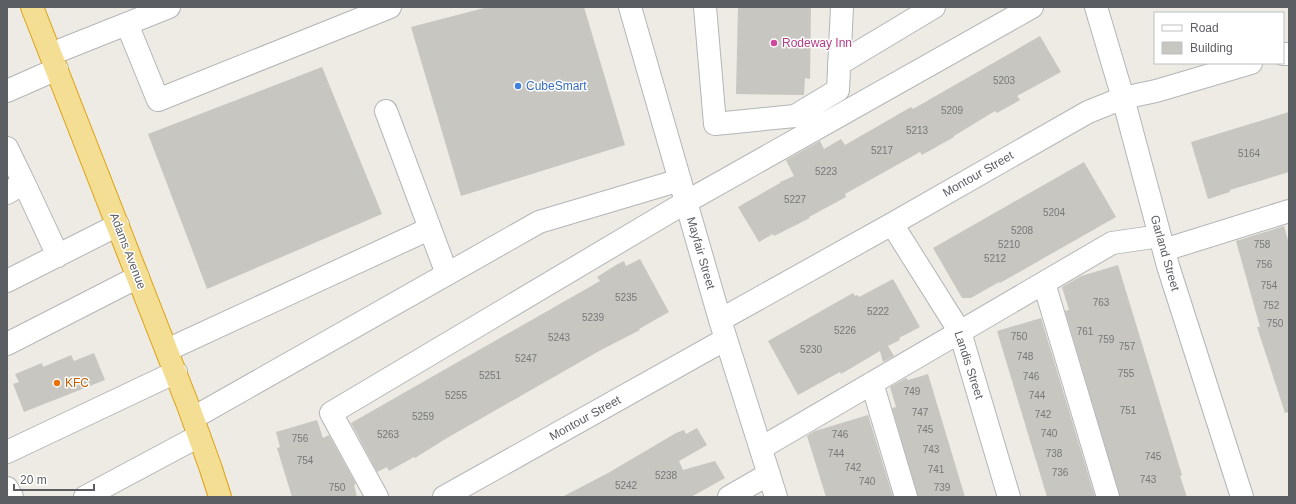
<svg xmlns="http://www.w3.org/2000/svg" width="1296" height="504" viewBox="0 0 1296 504" font-family="Arial,sans-serif">
  <style>
    .building { fill: #c8c6c0 }
    .lines { fill: none; stroke-linecap: round; stroke-linejoin: round }
    .minor-casing { stroke: #b4b5b9; stroke-width: 24 }
    .highway-casing { stroke: #dda313; stroke-width: 24 }
    .minor { stroke: #fff; stroke-width: 22 }
    .highway { stroke: #f4de94; stroke-width: 22 }
    .hotel-dot { fill: #d1479c; stroke: #fff; stroke-width: 1.5 }
    .shop-dot { fill: #3f7fe0; stroke: #fff; stroke-width: 1.5 }
    .food-dot { fill: #e8710a; stroke: #fff; stroke-width: 1.5 }
    .labels { text-anchor: middle; stroke-width: 3; stroke-linejoin: round; paint-order: stroke }
    .number-label { font-size: 10px; fill: #76787a }
    .hotel-label { font-size: 12px; fill: #b23c85; stroke: #fff; text-anchor: start }
    .shop-label { font-size: 12px; fill: #366cbe; stroke: #fff; text-anchor: start }
    .street-label { font-size: 12px; fill: #5b5e63; stroke: #fff }
    .food-label { font-size: 12px; fill: #c56008; stroke: #fff; text-anchor: start }
  </style>
  <rect width="100%" height="100%" fill="#edebe3"/>
  <path class="building" d="M 488,7 L 584,7 L 625,145 L 461,196 L 411,27 Z
    M 738,7 L 811,7 L 810,79 L 805,78 L 804,95 L 736,94 Z
    M 1040,36 L 1061,72 L 1017,96 L 1020,100 L 997,113 L 995,111 L 954,136 L 954,137 L 922,155 L 920,152 L 845,194 L 846,197 L 809,217 L 810,218 L 774,236 L 773,234 L 759,242 L 738,207 L 780,183 L 780,182 L 794,176 L 786,160 L 820,141 L 824,149 L 841,139 L 845,145 L 911,107 L 913,109 Z
    M 322,67 L 382,214 L 207,289 L 148,134 Z
    M 1289,112 L 1289,172 L 1230,190 L 1230,192 L 1208,199 L 1191,142 Z
    M 1084,162 L 1116,217 L 1000,283 L 999,282 L 971,298 L 962,298 L 933,248 Z
    M 1284,226 L 1289,244 L 1289,412 L 1285,413 L 1257,327 L 1260,327 L 1236,241 Z
    M 640,259 L 669,312 L 639,329 L 640,330 L 601,350 L 447,438 L 415,458 L 414,457 L 389,471 L 387,467 L 377,472 L 351,423 L 600,281 L 597,277 L 616,265 L 624,261 L 626,266 Z
    M 1118,265 L 1182,475 L 1180,476 L 1187,497 L 1120,497 L 1065,311 L 1069,310 L 1062,287 L 1081,276 Z
    M 893,279 L 920,327 L 899,338 L 900,340 L 888,346 L 894,356 L 883,362 L 880,351 L 841,374 L 840,372 L 798,395 L 768,341 L 853,293 L 855,296 L 857,295 L 859,297 Z
    M 1041,318 L 1095,497 L 1047,497 L 997,331 Z
    M 94,353 L 105,380 L 24,412 L 13,384 L 19,382 L 15,374 L 42,363 L 43,367 L 71,355 L 74,361 Z
    M 928,374 L 937,404 L 965,497 L 918,497 L 892,408 L 896,407 L 890,387 L 906,378 L 908,380 Z
    M 868,415 L 893,497 L 826,497 L 807,436 L 815,431 Z
    M 317,420 L 323,438 L 329,435 L 356,484 L 354,485 L 357,497 L 292,497 L 277,448 L 280,447 L 276,432 Z
    M 697,428 L 707,445 L 679,461 L 683,470 L 715,461 L 725,478 L 691,497 L 562,497 L 608,473 L 676,433 L 684,430 L 686,434 Z"/>
  <g class="lines">
    <defs>
      <path id="minor" d="M 630,7 L 720,320 L 776,497
        M 705,7 L 715,124 L 795,116 L 838,90 L 842,7
        M 1096,7 L 1123,98 L 1168,266 L 1242,497
        M 127,24 L 158,100 L 390,7
        M 51,54 L 169,7
        M 1283,54 L 1289,54
        M 839,64 L 934,7
        M 7,91 L 57,69
        M 386,111 L 447,274
        M 7,148 L 24,183 L 7,193
        M 24,183 L 58,256
        M 892,224 L 960,332 L 1009,497
        M 1164,250 L 1289,211
        M 7,281 L 118,225
        M 1044,283 L 1108,497
        M 720,320 L 892,224 L 1088,112 L 1123,98 L 1156,91 L 1251,63
        M 7,344 L 138,277
        M 167,350 L 429,229
        M 872,383 L 906,497
        M 193,418 L 539,222 L 680,180
        M 761,448 L 1112,243 L 1160,236
        M 7,452 L 176,372
        M 7,488 L 12,497
        M 85,497 L 199,436
        M 377,497 L 331,413 L 686,202 L 1032,7
        M 444,497 L 726,339
        M 729,497 L 769,474"/>
      <path id="highway" d="M 32,7 L 189,408 L 211,469 L 220,497"/>
    </defs>
    <use href="#minor" class="minor-casing"/>
    <use href="#highway" class="highway-casing"/>
    <use href="#minor" class="minor"/>
    <use href="#highway" class="highway"/>
  </g>
  <circle class="hotel-dot" cx="774" cy="43" r="4"/>
  <circle class="shop-dot" cx="518" cy="86" r="4"/>
  <circle class="food-dot" cx="57" cy="383" r="4"/>
  <g class="labels">
    <g class="number-label">
      <text x="1004" y="84">5203</text>
      <text x="952" y="114">5209</text>
      <text x="917" y="134">5213</text>
      <text x="882" y="154">5217</text>
      <text x="1249" y="157">5164</text>
      <text x="826" y="175">5223</text>
      <text x="795" y="203">5227</text>
      <text x="1054" y="216">5204</text>
      <text x="1022" y="234">5208</text>
      <text x="1009" y="248">5210</text>
      <text x="1262" y="248">758</text>
      <text x="995" y="262">5212</text>
      <text x="1264" y="268">756</text>
      <text x="1269" y="289">754</text>
      <text x="626" y="301">5235</text>
      <text x="1101" y="306">763</text>
      <text x="1271" y="309">752</text>
      <text x="878" y="315">5222</text>
      <text x="593" y="321">5239</text>
      <text x="1275" y="327">750</text>
      <text x="845" y="334">5226</text>
      <text x="1085" y="335">761</text>
      <text x="1019" y="340">750</text>
      <text x="559" y="341">5243</text>
      <text x="1106" y="343">759</text>
      <text x="1127" y="350">757</text>
      <text x="811" y="353">5230</text>
      <text x="1025" y="360">748</text>
      <text x="526" y="362">5247</text>
      <text x="1126" y="377">755</text>
      <text x="490" y="379">5251</text>
      <text x="1031" y="380">746</text>
      <text x="912" y="395">749</text>
      <text x="456" y="399">5255</text>
      <text x="1037" y="399">744</text>
      <text x="1128" y="414">751</text>
      <text x="920" y="416">747</text>
      <text x="1043" y="418">742</text>
      <text x="423" y="420">5259</text>
      <text x="925" y="433">745</text>
      <text x="1049" y="437">740</text>
      <text x="388" y="438">5263</text>
      <text x="840" y="438">746</text>
      <text x="300" y="442">756</text>
      <text x="931" y="453">743</text>
      <text x="836" y="457">744</text>
      <text x="1054" y="457">738</text>
      <text x="1153" y="460">745</text>
      <text x="305" y="464">754</text>
      <text x="853" y="471">742</text>
      <text x="936" y="473">741</text>
      <text x="1060" y="476">736</text>
      <text x="666" y="479">5238</text>
      <text x="1148" y="483">743</text>
      <text x="867" y="485">740</text>
      <text x="626" y="489">5242</text>
      <text x="337" y="491">750</text>
      <text x="942" y="491">739</text>
    </g>
    <g class="hotel-label">
      <text x="782" y="47">Rodeway Inn</text>
    </g>
    <g class="shop-label">
      <text x="526" y="90">CubeSmart</text>
    </g>
    <g class="street-label">
      <text transform="translate(978 174) rotate(-30)" y="4">Montour Street</text>
      <text transform="translate(128 251) rotate(69)" y="4">Adams Avenue</text>
      <text transform="translate(701 253) rotate(74)" y="4">Mayfair Street</text>
      <text transform="translate(1165 253) rotate(74)" y="4">Garland Street</text>
      <text transform="translate(969 365) rotate(72)" y="4">Landis Street</text>
      <text transform="translate(585 418) rotate(-29)" y="4">Montour Street</text>
    </g>
    <g class="food-label">
      <text x="65" y="387">KFC</text>
    </g>
  </g>
  <rect width="1296" height="504" fill="none" stroke="#5b5e63" stroke-width="16"/>
  <rect x="1154" y="12" width="130" height="52" fill="#ffffff" stroke="#bdbfc1"/>
  <rect x="1162" y="25" width="20" height="6" fill="#ffffff" stroke="#bdbfc1"/>
  <text x="1190" y="32" font-size="12" fill="#5b5e63">Road</text>
  <rect x="1162" y="42" width="20" height="12" fill="#c8c6c0" stroke="#bdbfc1"/>
  <text x="1190" y="52" font-size="12" fill="#5b5e63">Building</text>
  <path d="M14 484v6h80v-6" fill="none" stroke="#5b5e63" stroke-width="2"/>
  <text x="20" y="484" font-size="12" fill="#5b5e63" stroke="#ffffff" stroke-width="3" paint-order="stroke">20 m</text>
</svg>
